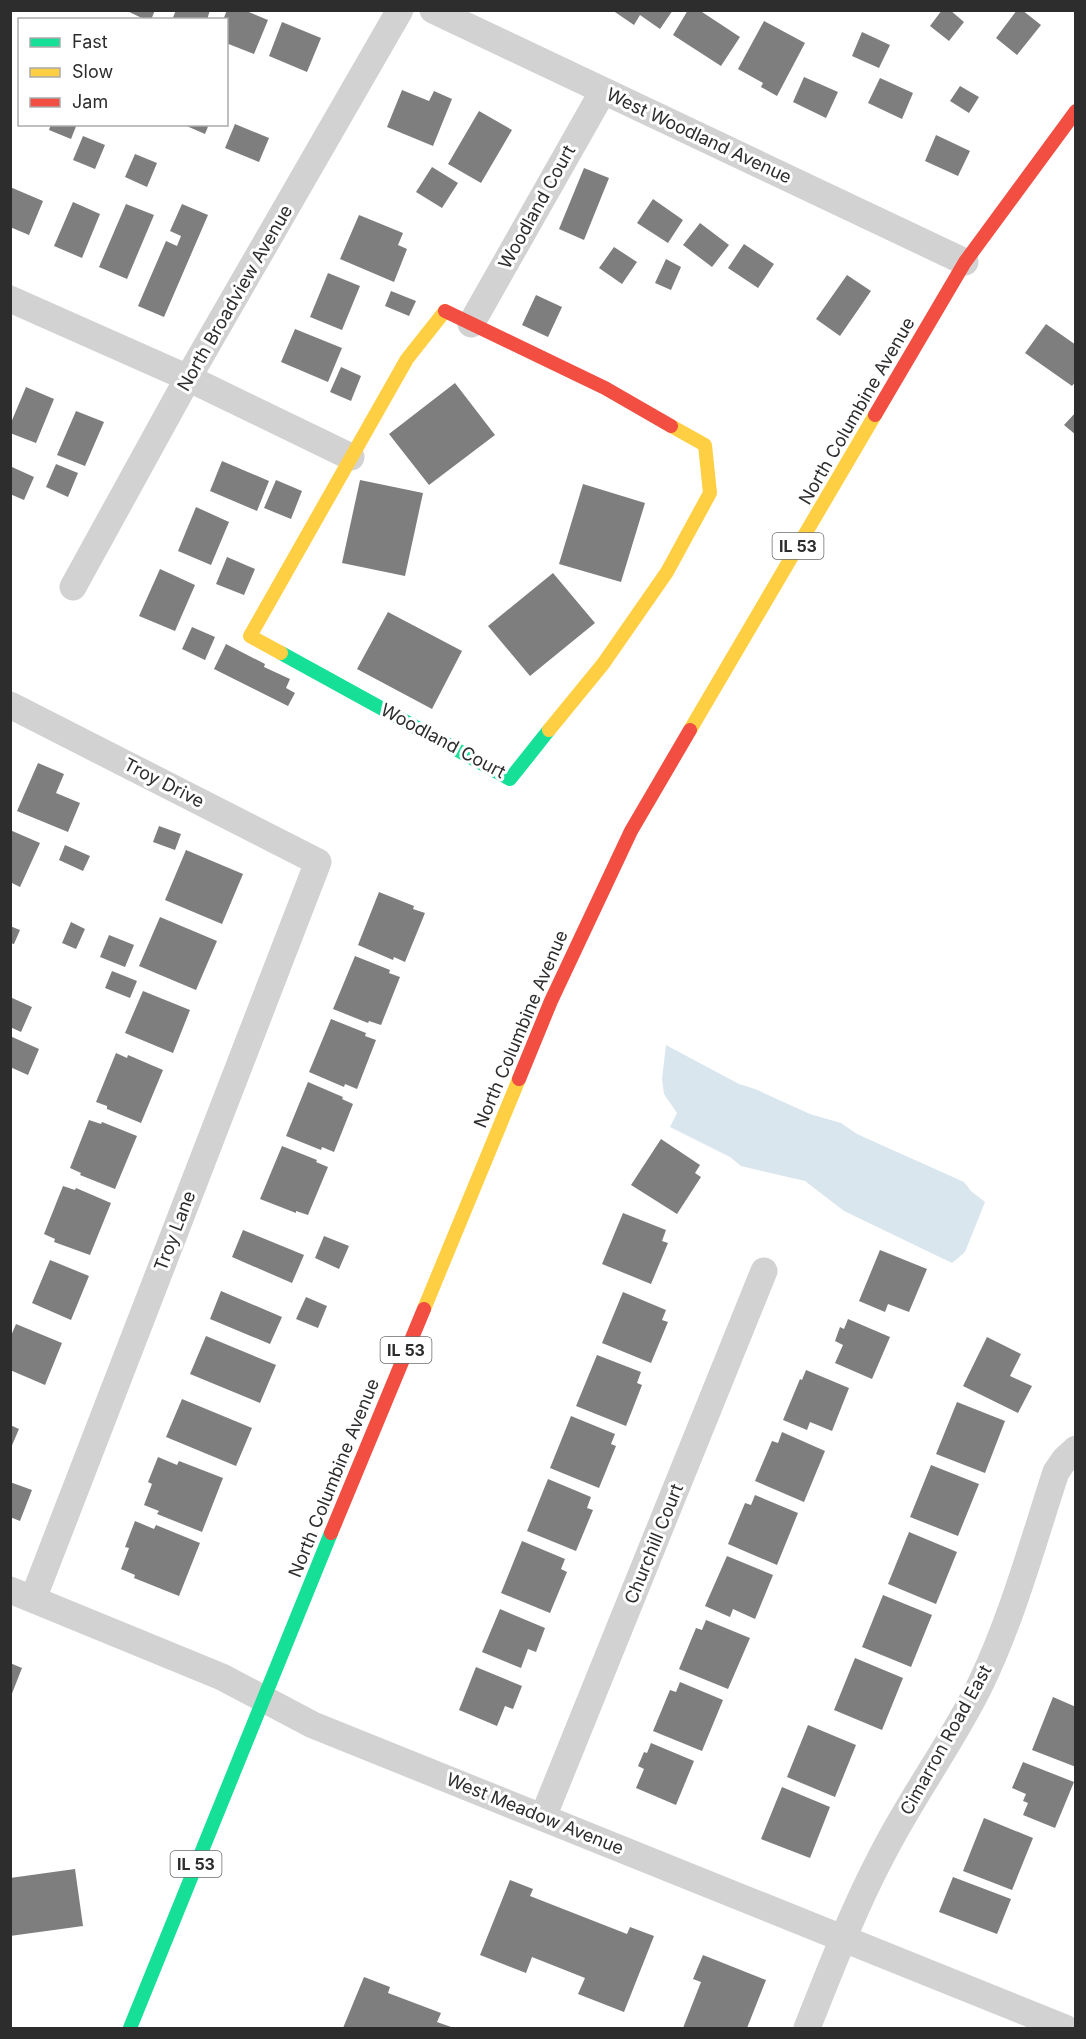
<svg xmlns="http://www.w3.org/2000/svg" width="1086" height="2039" viewBox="0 0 1086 2039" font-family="Inter,sans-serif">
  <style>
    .water { fill: #d9e6ee }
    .building { fill: #7e7e7e }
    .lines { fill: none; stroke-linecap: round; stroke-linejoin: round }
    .street { stroke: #d2d2d2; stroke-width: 27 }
    .fast { stroke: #16e098; stroke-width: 14 }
    .slow { stroke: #ffcf43; stroke-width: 14 }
    .jam { stroke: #f24e42; stroke-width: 14 }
    .labels { text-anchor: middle; stroke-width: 6; stroke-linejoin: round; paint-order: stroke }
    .shield { fill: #fff; stroke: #6c6c6c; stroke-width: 1.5 }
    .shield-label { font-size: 16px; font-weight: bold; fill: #2d2d2d }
    .street-label { font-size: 18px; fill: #2d2d2d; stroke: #fff }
  </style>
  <rect width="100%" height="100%" fill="#fff"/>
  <path class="water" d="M 666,1045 L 739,1084 L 755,1089 L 810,1114 L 841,1123 L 857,1134 L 964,1182 L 971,1191 L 985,1202 L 965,1252 L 952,1263 L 844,1211 L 805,1181 L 741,1166 L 730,1157 L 670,1127 L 677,1113 L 664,1094 L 662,1079 Z"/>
  <path class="building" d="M 125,10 L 155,10 L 151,20 L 146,20 Z
    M 176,10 L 210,10 L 207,20 L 172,20 Z
    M 227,10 L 244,10 L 268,20 L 254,54 L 226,43 L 226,20 L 223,20 Z
    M 612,10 L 673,10 L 660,29 L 640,15 L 634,25 Z
    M 688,10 L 699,10 L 740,37 L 721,66 L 673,35 Z
    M 942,10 L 950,10 L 964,22 L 949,41 L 930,26 Z
    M 1017,10 L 1022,10 L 1041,25 L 1017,55 L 996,38 Z
    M 764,21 L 805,43 L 777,96 L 761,87 L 763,83 L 738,69 Z
    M 282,22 L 321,38 L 307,72 L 269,56 Z
    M 862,32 L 890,45 L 879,68 L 852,56 Z
    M 804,77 L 838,92 L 826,118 L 793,102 Z
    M 880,78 L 913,93 L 902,119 L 868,103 Z
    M 960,86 L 979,97 L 969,113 L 950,101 Z
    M 402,90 L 429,101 L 434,91 L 452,99 L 433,146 L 387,127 Z
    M 479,111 L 512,130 L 481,183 L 448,164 Z
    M 51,124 L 77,124 L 71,139 L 49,130 Z
    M 182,124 L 209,124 L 205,134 Z
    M 235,124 L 269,138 L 259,162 L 225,148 Z
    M 936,135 L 970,151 L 958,176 L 925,161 Z
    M 83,136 L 105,145 L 95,169 L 73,160 Z
    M 135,154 L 157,163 L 147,187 L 125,177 Z
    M 432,167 L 458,183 L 442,208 L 416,192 Z
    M 584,168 L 609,178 L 584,240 L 559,229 Z
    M 10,187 L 43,201 L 29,235 L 10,227 Z
    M 653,199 L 683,220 L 668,243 L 637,223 Z
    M 73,202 L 100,214 L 82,258 L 54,246 Z
    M 126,204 L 154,215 L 127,279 L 99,267 Z
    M 182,204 L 208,215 L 164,317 L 138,306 L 166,241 L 177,246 L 181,236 L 170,231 Z
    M 359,215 L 403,233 L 398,245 L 407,249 L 394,282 L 340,259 Z
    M 700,223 L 729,245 L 712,267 L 683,245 Z
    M 744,244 L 774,264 L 758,288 L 728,268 Z
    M 614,247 L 637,262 L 622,284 L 599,268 Z
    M 666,259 L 681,267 L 671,290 L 655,283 Z
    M 328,273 L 360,286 L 342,330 L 310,317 Z
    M 847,275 L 871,291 L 840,336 L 816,319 Z
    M 391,291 L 416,301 L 409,316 L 385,306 Z
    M 536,295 L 562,307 L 548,337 L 522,325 Z
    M 1046,324 L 1076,345 L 1076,381 L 1072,386 L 1025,353 Z
    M 295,329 L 342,348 L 328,382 L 281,362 Z
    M 341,367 L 361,376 L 351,401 L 330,392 Z
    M 455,383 L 495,435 L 429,485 L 389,434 Z
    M 26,387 L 54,399 L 36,443 L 10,433 L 10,425 Z
    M 76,411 L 104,422 L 85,466 L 57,455 Z
    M 1076,412 L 1076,435 L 1064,425 Z
    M 222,461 L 269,481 L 257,511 L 210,491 Z
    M 56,464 L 78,473 L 68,497 L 46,487 Z
    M 12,467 L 34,477 L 24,500 L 10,494 Z
    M 276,480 L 302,491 L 291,519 L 264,508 Z
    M 360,480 L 423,493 L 405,576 L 342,563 Z
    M 583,484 L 645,503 L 621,582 L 559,564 Z
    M 196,507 L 229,522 L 211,565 L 178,551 Z
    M 227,557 L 255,569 L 244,595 L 216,584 Z
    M 160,569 L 195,585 L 175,631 L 139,616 Z
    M 553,573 L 595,623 L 530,676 L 488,626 Z
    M 388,612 L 462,651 L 432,709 L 357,669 Z
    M 192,627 L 215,637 L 205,660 L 182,649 Z
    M 226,644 L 265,664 L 264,667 L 290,679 L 286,688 L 295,693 L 288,706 L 214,669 Z
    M 38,763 L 64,774 L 56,793 L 80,803 L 68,832 L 17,811 Z
    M 159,826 L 181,834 L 175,850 L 153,842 Z
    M 10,830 L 40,843 L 20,887 L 10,882 Z
    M 65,845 L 90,856 L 83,871 L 59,860 Z
    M 186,850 L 243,874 L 222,924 L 165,900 Z
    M 379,892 L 414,906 L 413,909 L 425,913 L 405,962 L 394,957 L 393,960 L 358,945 Z
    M 160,917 L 217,941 L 196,990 L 139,966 Z
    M 71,922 L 85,929 L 76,949 L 62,943 Z
    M 10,926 L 20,930 L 14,944 L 10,943 Z
    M 109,935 L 134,945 L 125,967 L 100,957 Z
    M 355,956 L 390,970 L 389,973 L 400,977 L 381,1025 L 369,1021 L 368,1023 L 333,1009 Z
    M 112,971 L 137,981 L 130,998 L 105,988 Z
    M 143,991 L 190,1010 L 173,1053 L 125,1033 Z
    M 10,997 L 32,1007 L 21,1032 L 10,1027 Z
    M 331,1019 L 366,1033 L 365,1036 L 376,1040 L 357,1089 L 345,1084 L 344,1087 L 309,1072 Z
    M 10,1036 L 39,1049 L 28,1075 L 10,1067 Z
    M 116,1053 L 127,1058 L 128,1055 L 163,1070 L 141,1123 L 107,1109 L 107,1106 L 96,1102 Z
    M 308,1082 L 343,1097 L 342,1099 L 353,1104 L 334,1152 L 322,1147 L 321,1150 L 286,1136 Z
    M 89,1120 L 101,1124 L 102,1122 L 137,1136 L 115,1189 L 80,1175 L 81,1173 L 70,1168 Z
    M 661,1139 L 700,1165 L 695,1173 L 701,1177 L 677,1214 L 631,1185 Z
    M 282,1146 L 317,1160 L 316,1162 L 328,1167 L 308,1215 L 296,1211 L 296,1213 L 260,1199 Z
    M 63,1186 L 75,1190 L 76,1188 L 111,1203 L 90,1255 L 54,1242 L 55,1239 L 44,1234 Z
    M 623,1213 L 666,1230 L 662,1241 L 668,1243 L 651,1284 L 602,1264 Z
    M 243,1230 L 304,1255 L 292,1283 L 232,1257 Z
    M 324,1236 L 349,1246 L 339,1269 L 315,1258 Z
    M 880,1250 L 927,1269 L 909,1312 L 888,1304 L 885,1312 L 859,1301 Z
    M 50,1260 L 89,1276 L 71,1320 L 32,1303 Z
    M 221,1291 L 282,1317 L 270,1344 L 210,1319 Z
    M 623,1292 L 666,1310 L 662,1320 L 668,1322 L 651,1363 L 602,1343 Z
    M 306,1297 L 327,1306 L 318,1328 L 296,1319 Z
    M 848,1319 L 890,1337 L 872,1379 L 835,1363 L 843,1345 L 835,1341 L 840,1327 L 844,1329 Z
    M 16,1324 L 62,1343 L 45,1385 L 10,1370 L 10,1338 Z
    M 206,1336 L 276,1365 L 260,1403 L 190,1374 Z
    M 987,1337 L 1021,1354 L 1010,1376 L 1032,1386 L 1018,1413 L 963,1386 Z
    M 597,1355 L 641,1372 L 637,1383 L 642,1385 L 626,1426 L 576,1406 Z
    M 806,1370 L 849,1388 L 832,1431 L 810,1422 L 807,1430 L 783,1420 L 800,1379 L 802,1380 Z
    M 182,1399 L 252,1428 L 236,1466 L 166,1437 Z
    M 957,1402 L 1005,1421 L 985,1473 L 936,1454 Z
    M 571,1416 L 615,1434 L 611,1444 L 616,1446 L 599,1488 L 550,1468 Z
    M 10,1425 L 19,1429 L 10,1450 Z
    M 782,1432 L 825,1451 L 804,1502 L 755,1481 L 772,1441 L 778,1443 Z
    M 158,1457 L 177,1465 L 179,1461 L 223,1478 L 202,1532 L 157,1514 L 159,1511 L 144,1505 L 152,1484 L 148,1482 Z
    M 931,1465 L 979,1484 L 958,1536 L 910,1517 Z
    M 548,1479 L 591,1497 L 587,1508 L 593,1510 L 576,1551 L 527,1531 Z
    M 10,1482 L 32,1490 L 20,1521 L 10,1517 Z
    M 755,1495 L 798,1513 L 777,1565 L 728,1544 L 745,1503 L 751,1505 Z
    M 135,1521 L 154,1529 L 156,1525 L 200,1543 L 179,1596 L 134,1578 L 135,1575 L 121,1569 L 129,1548 L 125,1547 Z
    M 909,1532 L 957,1552 L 936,1604 L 888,1584 Z
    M 522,1541 L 565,1559 L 561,1569 L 567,1572 L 550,1613 L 501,1593 Z
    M 727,1556 L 773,1575 L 755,1619 L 733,1609 L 730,1617 L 705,1606 Z
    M 883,1595 L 932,1615 L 911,1667 L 862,1647 Z
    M 500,1609 L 545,1628 L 536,1652 L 528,1649 L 521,1668 L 482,1652 Z
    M 706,1620 L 750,1638 L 728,1689 L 679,1669 L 696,1628 L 702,1630 Z
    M 855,1658 L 903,1678 L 882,1730 L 834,1710 Z
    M 10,1663 L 22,1668 L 11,1696 L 10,1696 Z
    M 476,1667 L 522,1686 L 513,1709 L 505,1706 L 497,1726 L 459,1710 Z
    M 680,1682 L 723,1700 L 702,1751 L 653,1731 L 670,1690 L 676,1692 Z
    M 1053,1697 L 1076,1707 L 1076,1767 L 1032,1750 Z
    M 808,1725 L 856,1745 L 835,1797 L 787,1777 Z
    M 651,1743 L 694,1761 L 676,1805 L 636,1788 L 644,1769 L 638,1766 L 644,1752 L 647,1753 Z
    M 1023,1762 L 1074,1782 L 1055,1828 L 1023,1815 L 1028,1803 L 1023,1801 L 1026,1794 L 1012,1788 Z
    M 782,1787 L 830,1807 L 810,1858 L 761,1839 Z
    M 984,1818 L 1033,1838 L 1012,1890 L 963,1871 Z
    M 75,1869 L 83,1926 L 10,1936 L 10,1878 Z
    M 953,1877 L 1011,1899 L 997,1934 L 939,1912 Z
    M 510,1880 L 533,1889 L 530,1896 L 627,1934 L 630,1927 L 654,1936 L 624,2012 L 578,1994 L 585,1978 L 532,1957 L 526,1973 L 480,1955 Z
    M 703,1955 L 766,1980 L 747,2028 L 683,2028 L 701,1982 L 693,1979 Z
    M 364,1977 L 390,1987 L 388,1993 L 441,2013 L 437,2022 L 454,2028 L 343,2028 Z"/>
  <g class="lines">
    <path class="street" d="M 433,10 L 965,262
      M 10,299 L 188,378 L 351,457
      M 471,324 L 603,91
      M 73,587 L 188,378 L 400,10
      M 10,705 L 318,862 L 33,1599
      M 10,1590 L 222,1677 L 313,1725 L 1065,2028
      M 543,1817 L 764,1271
      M 807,2028 C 830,1971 852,1912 881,1857 C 911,1797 952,1743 981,1683 C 1013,1616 1033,1542 1056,1472 L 1065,1459 L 1076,1449"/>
    <path class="fast" d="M 281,653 L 510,779 L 549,730
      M 130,2028 L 331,1533"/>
    <path class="slow" d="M 281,653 L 250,636 L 407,359 L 445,311
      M 549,730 L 603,664 L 667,572 L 710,493 L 705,445 L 671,426
      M 690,730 L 875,415
      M 424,1309 L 519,1079"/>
    <path class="jam" d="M 445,311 L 605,388 L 671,426
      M 875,415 L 965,262 L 1076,111
      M 519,1079 L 551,1001 L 631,831 L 690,730
      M 331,1533 L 424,1309"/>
  </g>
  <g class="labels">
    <g class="shield">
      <rect x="772.5" y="533" width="51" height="26" rx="4.5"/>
      <rect x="380.5" y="1337" width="51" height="26" rx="4.5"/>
      <rect x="170.5" y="1851" width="51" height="26" rx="4.5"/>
    </g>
    <g class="shield-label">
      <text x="798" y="552">IL 53</text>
      <text x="406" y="1356">IL 53</text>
      <text x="196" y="1870">IL 53</text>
    </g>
    <g class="street-label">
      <text transform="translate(699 136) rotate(25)" y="6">West Woodland Avenue</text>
      <text transform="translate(537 207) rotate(-61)" y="6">Woodland Court</text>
      <text transform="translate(235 298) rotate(-60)" y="6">North Broadview Avenue</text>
      <text transform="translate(857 411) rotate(-60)" y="6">North Columbine Avenue</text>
      <text transform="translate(443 741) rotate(28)" y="6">Woodland Court</text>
      <text transform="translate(164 783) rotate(27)" y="6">Troy Drive</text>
      <text transform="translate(521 1029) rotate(-67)" y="6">North Columbine Avenue</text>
      <text transform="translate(175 1231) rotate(-69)" y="6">Troy Lane</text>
      <text transform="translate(334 1478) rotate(-68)" y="6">North Columbine Avenue</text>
      <text transform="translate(654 1544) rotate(-68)" y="6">Churchill Court</text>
      <text transform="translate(946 1740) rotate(-61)" y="6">Cimarron Road East</text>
      <text transform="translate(535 1814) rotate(22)" y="6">West Meadow Avenue</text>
    </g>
  </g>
  <rect width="1086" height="2039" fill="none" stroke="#2d2d2d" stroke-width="24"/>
  <rect x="18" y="18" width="210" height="108" fill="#ffffff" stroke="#ababab" stroke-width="1.5"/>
  <rect x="30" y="38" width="30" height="9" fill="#16e098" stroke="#ababab" stroke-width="1.5"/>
  <text x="72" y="48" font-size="18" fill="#2d2d2d">Fast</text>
  <rect x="30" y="68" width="30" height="9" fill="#ffcf43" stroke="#ababab" stroke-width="1.5"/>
  <text x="72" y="78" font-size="18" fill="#2d2d2d">Slow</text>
  <rect x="30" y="98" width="30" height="9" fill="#f24e42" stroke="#ababab" stroke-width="1.5"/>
  <text x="72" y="108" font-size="18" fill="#2d2d2d">Jam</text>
</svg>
